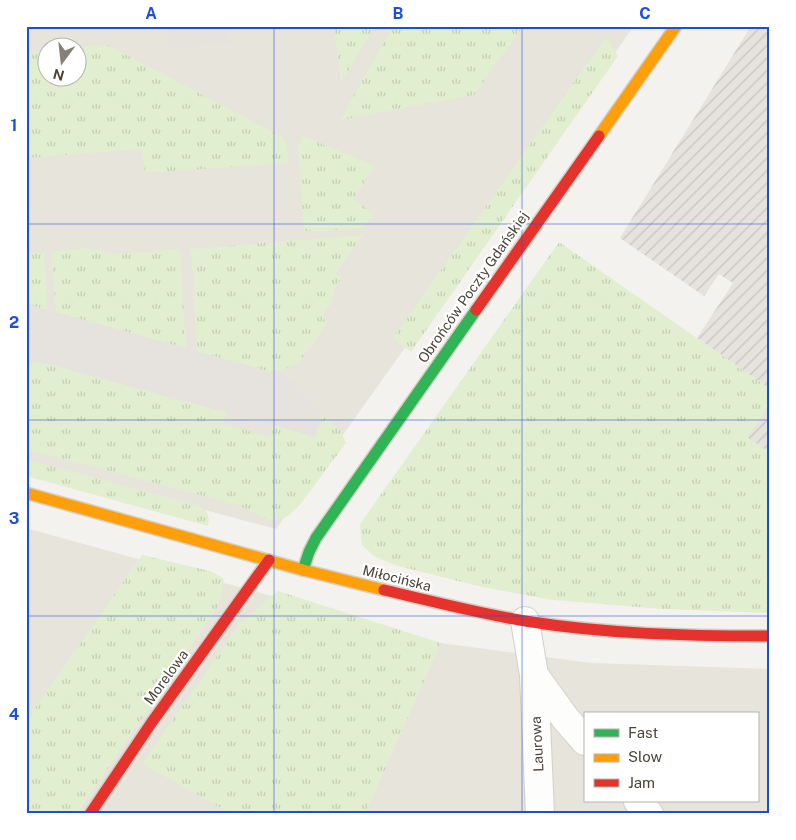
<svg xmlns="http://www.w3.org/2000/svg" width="796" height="840" viewBox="0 0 796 840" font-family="'Public Sans',sans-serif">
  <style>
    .residential { fill: #e7e4dc; fill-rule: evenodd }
    .industrial { fill: url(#industrial-furrows) }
    .grass { fill: url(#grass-tufts) }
    .parking { fill: #e6e3df }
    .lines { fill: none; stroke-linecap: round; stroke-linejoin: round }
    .street-casing { stroke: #d2d0cb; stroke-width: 30 }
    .fast-casing { stroke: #d3cfc5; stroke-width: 14 }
    .slow-casing { stroke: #d3cfc5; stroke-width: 14 }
    .jam-casing { stroke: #d3cfc5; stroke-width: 14 }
    .street { stroke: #fdfdfc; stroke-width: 28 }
    .fast { stroke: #30b455; stroke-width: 11 }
    .slow { stroke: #ff9f0a; stroke-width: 11 }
    .jam { stroke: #e5322d; stroke-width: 11 }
    .grid { fill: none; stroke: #1d4ed8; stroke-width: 1; stroke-opacity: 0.55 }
    .labels { text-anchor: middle; stroke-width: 4.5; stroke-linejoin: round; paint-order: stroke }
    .street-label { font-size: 14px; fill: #4b4439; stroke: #fff }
    .neatline { fill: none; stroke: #1d4ed8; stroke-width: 2 }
    .grid-label { font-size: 16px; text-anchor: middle; font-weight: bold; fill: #1d4ed8 }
  </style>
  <defs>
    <pattern id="industrial-furrows" width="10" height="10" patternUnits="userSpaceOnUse" patternTransform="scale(1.25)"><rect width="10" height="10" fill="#e6e2de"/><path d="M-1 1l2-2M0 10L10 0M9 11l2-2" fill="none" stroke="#c7c3bf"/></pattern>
    <pattern id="grass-tufts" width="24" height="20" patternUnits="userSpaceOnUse" patternTransform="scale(1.25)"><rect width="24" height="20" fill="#e1eecf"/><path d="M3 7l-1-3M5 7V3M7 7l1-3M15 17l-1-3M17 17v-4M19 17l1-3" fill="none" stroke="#c3cdb2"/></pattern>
  </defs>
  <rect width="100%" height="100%" fill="#f4f2ee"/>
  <path class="residential" d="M 26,26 L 634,26 L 276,529 L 26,462 ZM 48,48 L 78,48 L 78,78 L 48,78 Z
    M 26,528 L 441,643 L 591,663 L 770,669 L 770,814 L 26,814 ZM 585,714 L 757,714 L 757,801 L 585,801 Z"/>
  <path class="industrial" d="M 751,26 L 770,26 L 770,389 L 697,338 L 733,283 L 719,274 L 704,296 L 620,238 Z
    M 770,404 L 770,453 L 746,437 Z"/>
  <path class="grass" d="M 334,26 L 375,26 L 341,83 Z
    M 393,26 L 523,26 L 474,95 L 340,120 Z
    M 607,38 L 618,56 L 411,352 L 393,338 L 603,41 Z
    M 108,45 L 284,138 L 287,145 L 289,163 L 145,173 L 142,149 L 26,158 L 26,52 L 47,50 L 48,78 L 78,78 L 77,47 Z
    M 303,136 L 375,166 L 353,199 L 375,214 L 360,229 L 304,231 L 298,147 Z
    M 363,235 L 336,273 L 342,277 L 335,288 L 332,302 L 321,317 L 328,322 L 300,361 L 290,367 L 283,370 L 268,371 L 197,352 L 191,249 Z
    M 559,242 L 770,389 L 770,404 L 747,437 L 770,453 L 770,613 L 662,609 L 553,600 L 482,587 L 398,566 L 375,557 L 362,545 L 360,524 Z
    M 84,248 L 118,254 L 180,249 L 186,348 L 56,312 L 51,252 Z
    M 44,253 L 48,310 L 26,304 L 26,254 Z
    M 33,363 L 55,365 L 160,395 L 226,412 L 223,424 L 271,437 L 274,425 L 315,437 L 323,415 L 340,430 L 346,443 L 299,506 L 288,516 L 276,520 L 267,519 L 238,505 L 26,449 L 26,364 Z
    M 26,459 L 200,506 C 208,511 210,517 208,526 L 26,476 Z
    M 142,555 L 210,571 L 223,578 L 224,584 L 218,606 L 77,814 L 26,814 L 26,721 Z
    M 278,591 L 441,643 L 365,814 L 232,814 L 142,764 L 239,624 Z"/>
  <path class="parking" d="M 168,26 L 229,26 L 230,44 L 170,48 Z
    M 26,304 L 289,377 L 323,415 L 315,437 L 226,412 L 26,358 Z"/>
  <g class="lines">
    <defs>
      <path id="street" d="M 525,621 L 534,675 L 565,718 L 585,741
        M 534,675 L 540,814
        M 638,801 L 649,814"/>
      <path id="fast" d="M 303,570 L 309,552 L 316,538 L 476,310"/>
      <path id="slow" d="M 599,136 L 676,26
        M 26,493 L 303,570 L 384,590"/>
      <path id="jam" d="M 476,310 L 599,136
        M 384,590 C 431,601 477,613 525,621 C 606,634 688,636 770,636
        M 90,814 L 152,722 L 269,560"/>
    </defs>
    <use href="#street" class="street-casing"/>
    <use href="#fast" class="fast-casing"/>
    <use href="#slow" class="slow-casing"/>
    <use href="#jam" class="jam-casing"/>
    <use href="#street" class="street"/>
    <use href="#fast" class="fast"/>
    <use href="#slow" class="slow"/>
    <use href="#jam" class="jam"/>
  </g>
  <path class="grid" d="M 274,26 L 274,814M 522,26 L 522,814M 26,224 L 770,224M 26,420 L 770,420M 26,616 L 770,616"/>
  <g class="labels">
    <g class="street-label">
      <text transform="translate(473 287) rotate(-55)" y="5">Obrońców Poczty Gdańskiej</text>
      <text transform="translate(397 578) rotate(14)" y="5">Miłocińska</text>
      <text transform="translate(166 677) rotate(-54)" y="5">Morelowa</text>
      <text transform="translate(537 744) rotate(-93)" y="5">Laurowa</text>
    </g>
  </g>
  <rect width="796" height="840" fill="none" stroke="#ffffff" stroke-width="55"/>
  <rect x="584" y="712" width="175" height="90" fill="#ffffff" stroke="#b7b4b0"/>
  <rect x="594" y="729" width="25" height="8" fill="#30b455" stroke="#b7b4b0"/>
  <text x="628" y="738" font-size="15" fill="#4b4439">Fast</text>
  <rect x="594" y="754" width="25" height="8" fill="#ff9f0a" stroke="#b7b4b0"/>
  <text x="628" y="762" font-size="15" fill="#4b4439">Slow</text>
  <rect x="594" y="779" width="25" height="8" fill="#e5322d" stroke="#b7b4b0"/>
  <text x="628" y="788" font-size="15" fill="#4b4439">Jam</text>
  <g transform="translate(62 62) rotate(195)"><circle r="24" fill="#ffffff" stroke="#b7b4b0"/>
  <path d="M0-4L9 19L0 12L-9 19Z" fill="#868178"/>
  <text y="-8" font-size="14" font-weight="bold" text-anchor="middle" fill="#4b4439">N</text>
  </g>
  <rect x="28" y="28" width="740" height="784" class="neatline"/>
  <g class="grid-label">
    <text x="151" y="19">A</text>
    <text x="398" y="19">B</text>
    <text x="645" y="19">C</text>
    <text x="14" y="131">1</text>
    <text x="14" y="328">2</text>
    <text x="14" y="524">3</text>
    <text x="14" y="720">4</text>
  </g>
</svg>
